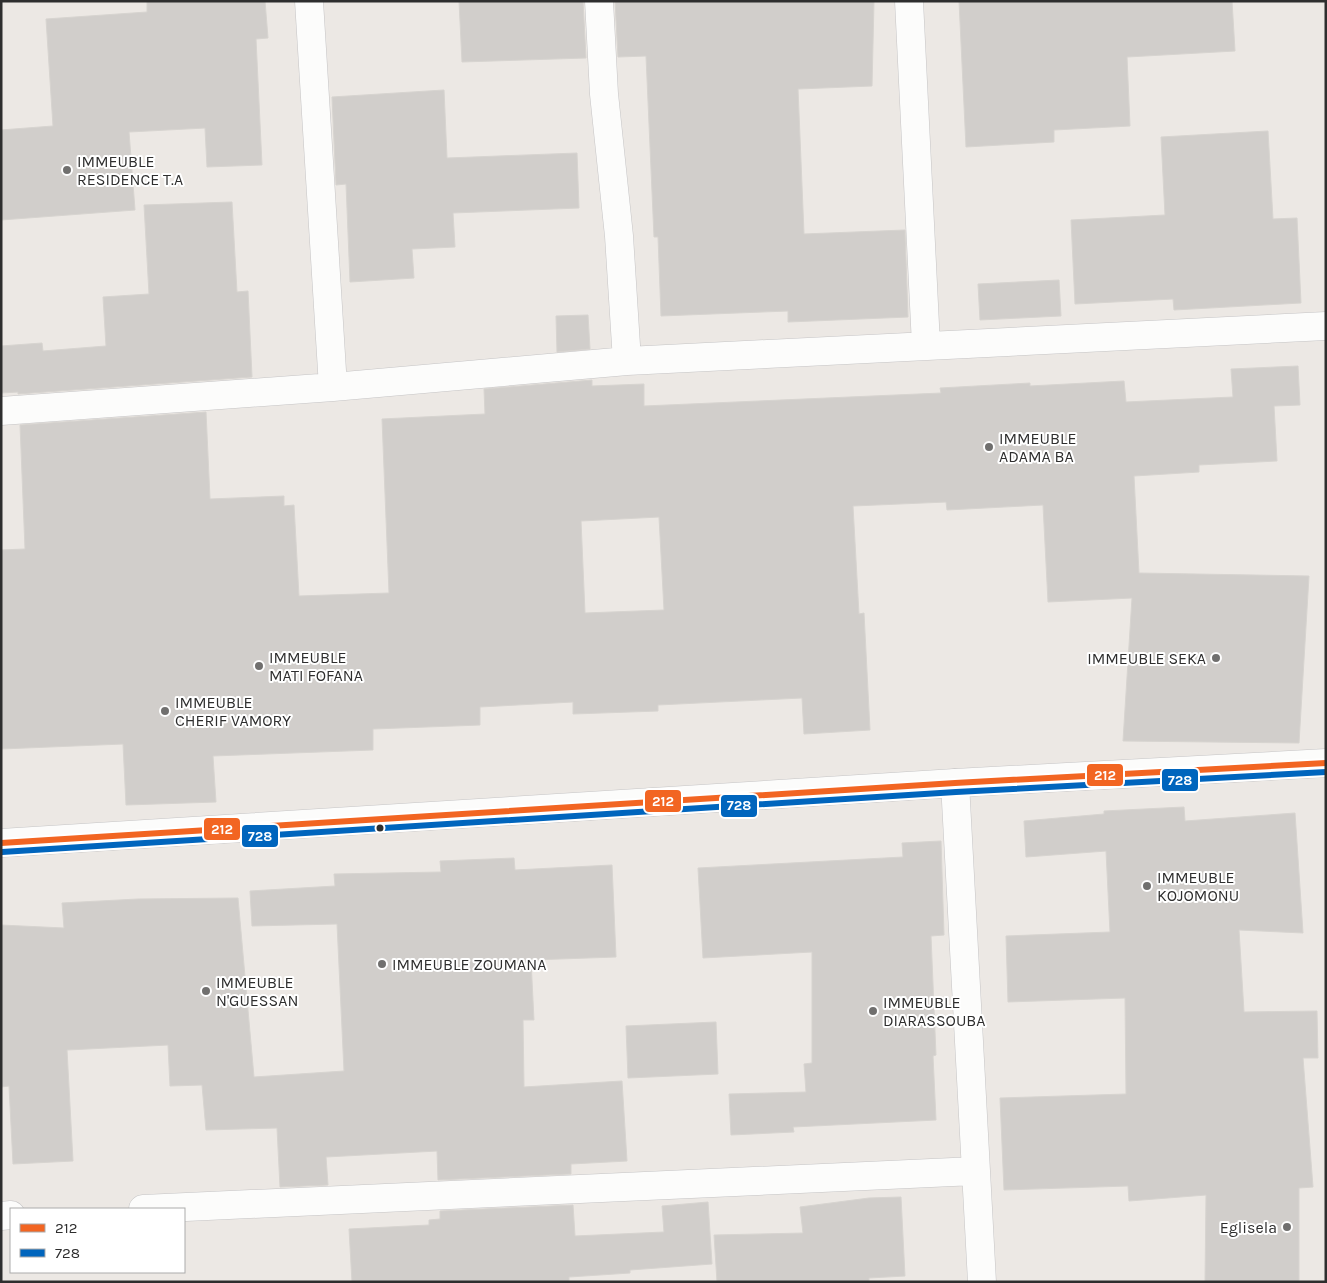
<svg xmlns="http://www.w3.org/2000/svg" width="1327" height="1283" viewBox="0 0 1327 1283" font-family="Karla,sans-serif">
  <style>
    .building { fill: #d1cecb; stroke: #d7d4d0; fill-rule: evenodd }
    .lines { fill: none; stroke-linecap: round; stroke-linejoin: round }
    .street-casing { stroke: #c5c4c5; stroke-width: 29 }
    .secondary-casing { stroke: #c5c4c5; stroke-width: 29 }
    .street { stroke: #fcfcfb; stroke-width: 28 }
    .secondary { stroke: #fcfcfb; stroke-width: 28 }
    .bus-1-casing { stroke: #fff; stroke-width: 10 }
    .bus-2-casing { stroke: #fff; stroke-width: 10 }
    .bus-1 { stroke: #f26522; stroke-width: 6 }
    .bus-2 { stroke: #0065bd; stroke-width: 6 }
    .poi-dot { fill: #706f6e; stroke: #fff; stroke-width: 2 }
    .bus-dot { fill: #2e2e2e; stroke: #fff; stroke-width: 2 }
    .labels { text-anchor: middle; stroke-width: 4; stroke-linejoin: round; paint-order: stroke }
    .poi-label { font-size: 16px; fill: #2e2e2e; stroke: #fff; text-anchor: start }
    .line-badge { stroke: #fff; stroke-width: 2 }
    .badge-label { font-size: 14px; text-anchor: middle; font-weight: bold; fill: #fff }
  </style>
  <rect width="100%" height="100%" fill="#ece8e4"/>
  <path class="building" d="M 147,1 L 265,1 L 268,38 L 256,39 L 262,165 L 207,167 L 205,128 L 129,132 L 135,210 L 1,220 L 1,130 L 53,126 L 46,19 L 147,12 Z
    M 459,1 L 583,1 L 586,58 L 462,62 Z
    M 615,1 L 874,1 L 872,86 L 798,89 L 804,234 L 905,230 L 908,317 L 788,322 L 788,311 L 661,316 L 658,237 L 654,237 L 646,56 L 618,57 Z
    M 959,1 L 1232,1 L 1235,51 L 1127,57 L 1130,126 L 1054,130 L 1054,142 L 966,147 Z
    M 444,90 L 447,158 L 577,153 L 579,208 L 453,213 L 455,247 L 412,249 L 414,278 L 350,282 L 346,184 L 336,185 L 332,97 Z
    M 1268,131 L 1273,219 L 1297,218 L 1301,303 L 1174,310 L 1173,299 L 1075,304 L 1071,220 L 1165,215 L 1161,137 Z
    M 232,202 L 237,292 L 248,291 L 252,377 L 18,394 L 18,392 L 1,393 L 1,346 L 42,343 L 43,351 L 106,346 L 103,297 L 149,294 L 144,205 Z
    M 1059,280 L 1061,316 L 980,320 L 978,284 Z
    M 588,315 L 590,349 L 557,352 L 556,316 Z
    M 1298,366 L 1300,405 L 1274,406 L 1277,461 L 1199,465 L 1199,472 L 1134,476 L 1139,573 L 1309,576 L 1299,743 L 1123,741 L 1132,598 L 1048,602 L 1043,505 L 947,510 L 946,502 L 853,506 L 859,614 L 864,613 L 870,730 L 804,734 L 802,698 L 658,705 L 658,711 L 573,714 L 573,702 L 480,707 L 480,725 L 373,729 L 373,750 L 213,756 L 216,802 L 126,805 L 123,744 L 1,749 L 1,550 L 25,549 L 20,425 L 206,412 L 210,499 L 284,496 L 284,506 L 294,505 L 299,596 L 389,593 L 382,419 L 485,414 L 484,389 L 592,380 L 592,386 L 644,384 L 644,406 L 941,393 L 940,388 L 1030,383 L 1030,386 L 1124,381 L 1126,402 L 1233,397 L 1231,369 ZM 659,517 L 664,610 L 585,613 L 581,521 Z
    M 1184,807 L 1185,821 L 1295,813 L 1303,933 L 1239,930 L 1244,1012 L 1317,1011 L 1318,1058 L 1303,1058 L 1313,1187 L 1299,1188 L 1299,1282 L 1205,1282 L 1206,1195 L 1129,1201 L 1128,1186 L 1004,1190 L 1000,1098 L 1126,1094 L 1125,998 L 1008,1002 L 1006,936 L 1110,932 L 1106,851 L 1026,857 L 1024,821 L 1104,814 L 1104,811 Z
    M 941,841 L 944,935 L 931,936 L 936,1055 L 933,1056 L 936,1120 L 793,1127 L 794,1132 L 731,1135 L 729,1094 L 806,1092 L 804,1064 L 812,1063 L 812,952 L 703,958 L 698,868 L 903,857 L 902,843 Z
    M 514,858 L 515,870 L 612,865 L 616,957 L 531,960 L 534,1020 L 523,1020 L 524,1087 L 622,1081 L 627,1161 L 571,1164 L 571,1174 L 438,1180 L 437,1151 L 326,1157 L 328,1185 L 280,1187 L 277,1128 L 206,1130 L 202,1085 L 170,1086 L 168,1045 L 67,1050 L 73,1161 L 13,1164 L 9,1086 L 1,1087 L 1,925 L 64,928 L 62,903 L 138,899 L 238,898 L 254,1077 L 344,1071 L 337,924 L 252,926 L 250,891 L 335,886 L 334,874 L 441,872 L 440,861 Z
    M 716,1022 L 718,1074 L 628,1078 L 626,1026 Z
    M 901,1197 L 905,1276 L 869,1278 L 869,1282 L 717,1282 L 714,1235 L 803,1233 L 800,1207 L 869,1198 Z
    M 708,1202 L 712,1264 L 630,1270 L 630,1273 L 569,1277 L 569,1282 L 352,1282 L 349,1229 L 429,1225 L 429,1220 L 440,1219 L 440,1211 L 573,1205 L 575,1236 L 664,1232 L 662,1206 Z"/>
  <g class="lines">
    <defs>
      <path id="street" d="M 309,1 L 333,387
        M 599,1 L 604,94 L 619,236 L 627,361
        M 909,1 L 926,345
        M 1,411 L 333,387 L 627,361 L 1326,326
        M 955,783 L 982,1282
        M 143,1209 L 975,1171
        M 1,1216 L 11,1215"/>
      <path id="secondary" d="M 1,843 L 955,783 L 1326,763"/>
    </defs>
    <use href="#street" class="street-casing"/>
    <use href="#secondary" class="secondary-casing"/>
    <use href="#street" class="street"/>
    <use href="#secondary" class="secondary"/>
    <defs>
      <path id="bus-1" d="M 1,843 L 955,783 L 1326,763"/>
      <path id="bus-2" d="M 2,852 L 956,792 L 1326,772"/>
    </defs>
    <use href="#bus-1" class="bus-1-casing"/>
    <use href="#bus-2" class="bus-2-casing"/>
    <use href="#bus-1" class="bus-1"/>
    <use href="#bus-2" class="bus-2"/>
  </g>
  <g class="poi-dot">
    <circle cx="67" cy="170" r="5"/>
    <circle cx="989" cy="447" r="5"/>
    <circle cx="1216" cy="658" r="5"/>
    <circle cx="259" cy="666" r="5"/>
    <circle cx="165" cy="711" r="5"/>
    <circle cx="1147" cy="886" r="5"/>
    <circle cx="382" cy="964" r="5"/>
    <circle cx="206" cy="991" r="5"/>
    <circle cx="873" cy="1011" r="5"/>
    <circle cx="1287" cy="1227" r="5"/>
  </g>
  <circle class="bus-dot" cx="380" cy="828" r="4.5"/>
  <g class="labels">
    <g class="poi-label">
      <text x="77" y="167">IMMEUBLE<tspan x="77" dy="18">RESIDENCE T.A</tspan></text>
      <text x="999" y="444">IMMEUBLE<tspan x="999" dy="18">ADAMA BA</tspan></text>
      <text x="269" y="663">IMMEUBLE<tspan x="269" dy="18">MATI FOFANA</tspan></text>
      <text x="1206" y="664" text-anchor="end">IMMEUBLE SEKA</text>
      <text x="175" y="708">IMMEUBLE<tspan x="175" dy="18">CHERIF VAMORY</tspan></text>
      <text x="1157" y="883">IMMEUBLE<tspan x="1157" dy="18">KOJOMONU</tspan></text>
      <text x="392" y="970">IMMEUBLE ZOUMANA</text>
      <text x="216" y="988">IMMEUBLE<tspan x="216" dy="18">N'GUESSAN</tspan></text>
      <text x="883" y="1008">IMMEUBLE<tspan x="883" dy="18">DIARASSOUBA</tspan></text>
      <text x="1277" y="1233" text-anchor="end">Eglisela</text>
    </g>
  </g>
  <g class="line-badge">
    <rect x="1086" y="763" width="38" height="24" rx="5" fill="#f26522"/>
    <rect x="1161" y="768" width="38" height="24" rx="5" fill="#0065bd"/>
    <rect x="644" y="789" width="38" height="24" rx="5" fill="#f26522"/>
    <rect x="720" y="794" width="38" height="24" rx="5" fill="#0065bd"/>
    <rect x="203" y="817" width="38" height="24" rx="5" fill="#f26522"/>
    <rect x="241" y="824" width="38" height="24" rx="5" fill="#0065bd"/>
  </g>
  <g class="badge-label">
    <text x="1105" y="780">212</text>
    <text x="1180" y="785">728</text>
    <text x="663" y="806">212</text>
    <text x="739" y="810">728</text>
    <text x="222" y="834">212</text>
    <text x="260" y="841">728</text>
  </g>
  <rect width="1327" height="1283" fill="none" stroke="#2e2e2e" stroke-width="5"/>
  <rect x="10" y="1208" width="175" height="65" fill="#ffffff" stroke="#ababab"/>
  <rect x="20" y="1224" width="25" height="8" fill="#f26522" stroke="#ababab"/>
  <text x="55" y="1233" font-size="15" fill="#2e2e2e">212</text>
  <rect x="20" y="1249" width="25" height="8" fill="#0065bd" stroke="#ababab"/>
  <text x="55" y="1258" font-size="15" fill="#2e2e2e">728</text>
</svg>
